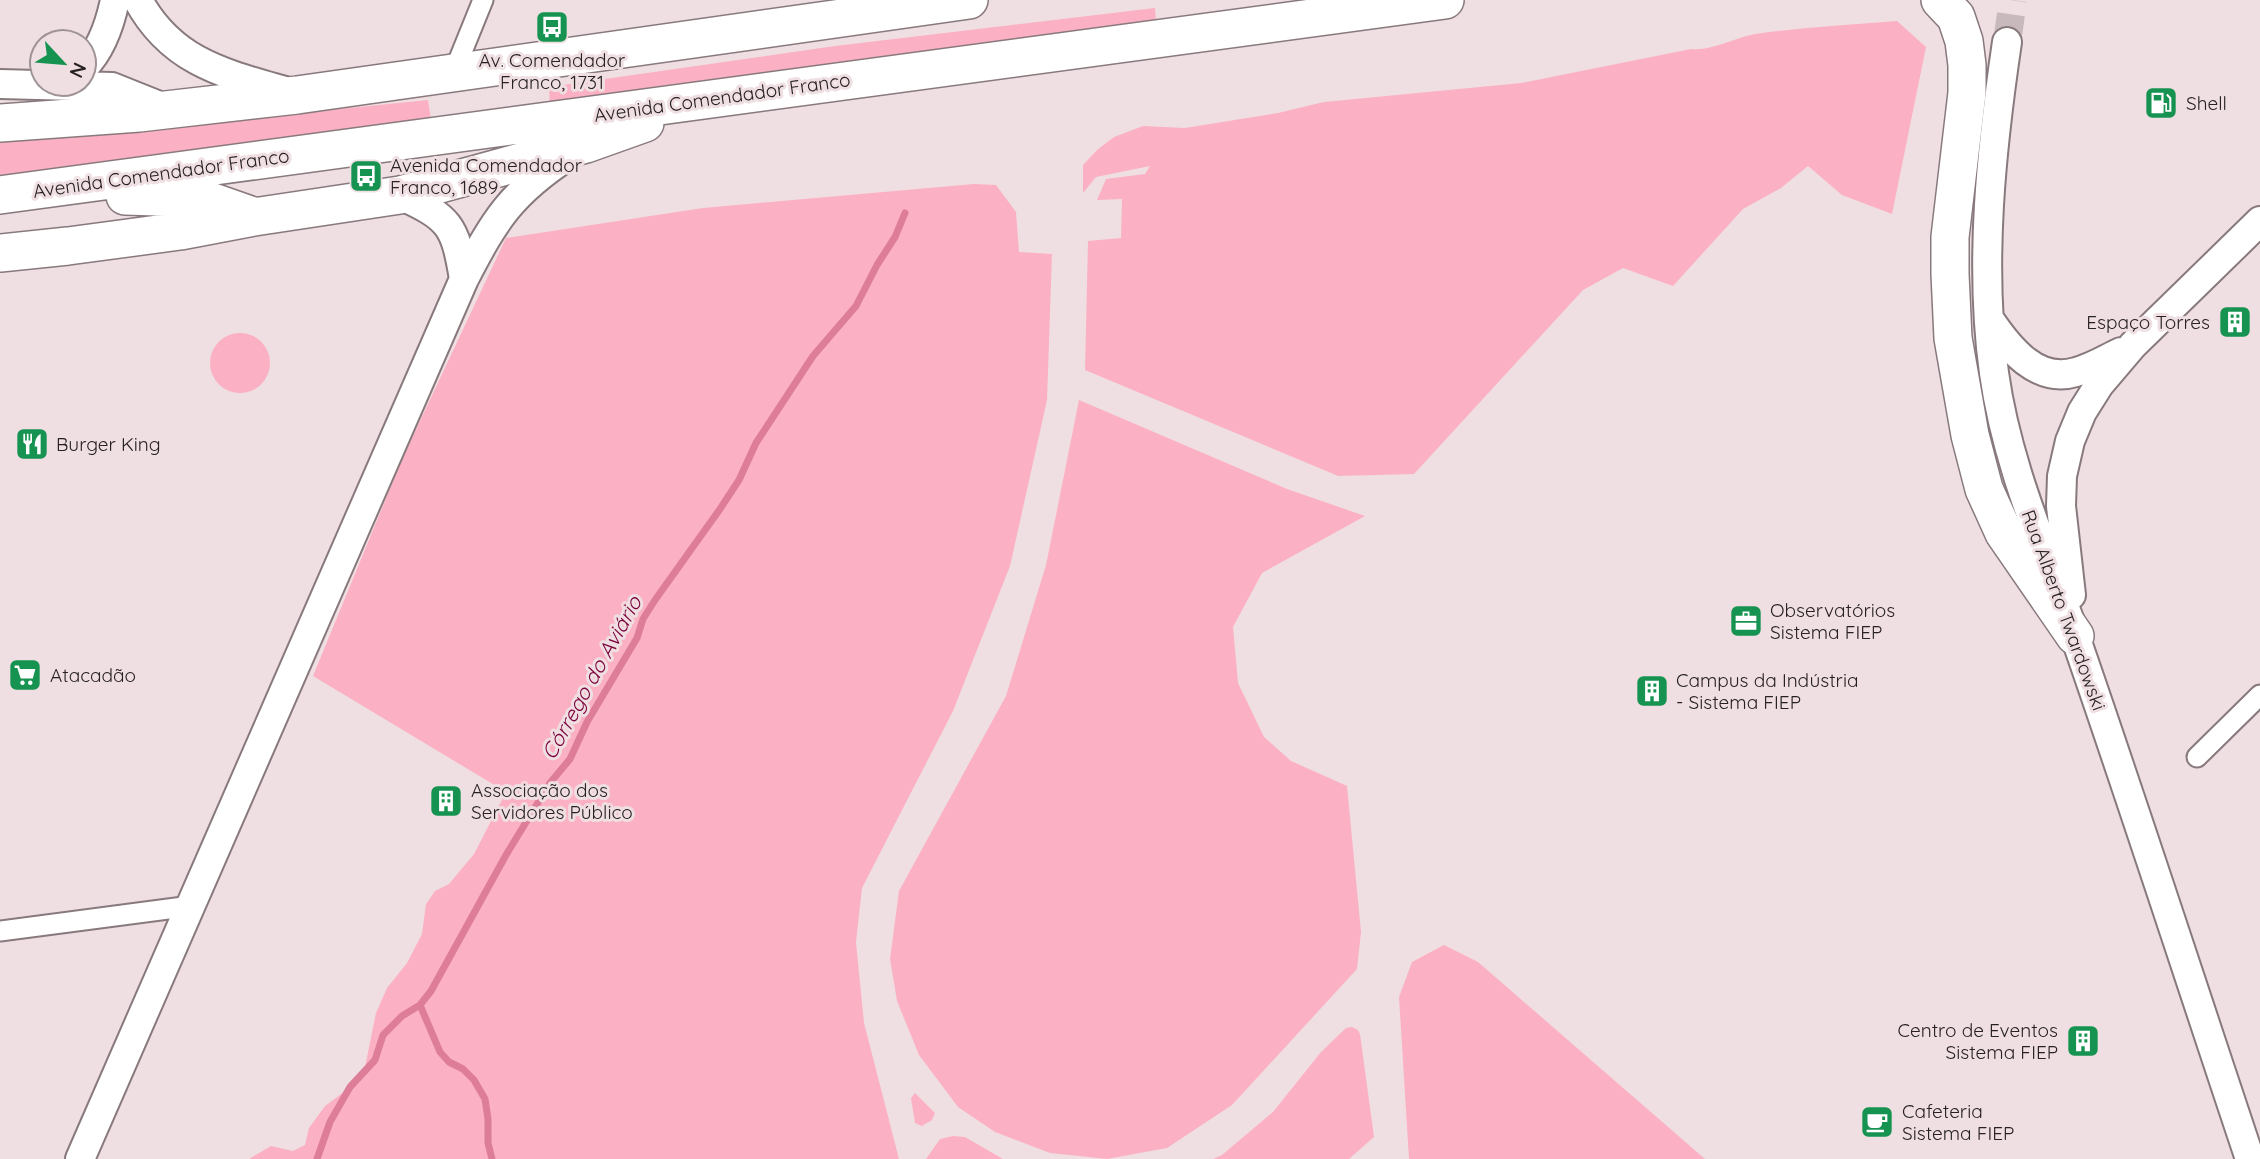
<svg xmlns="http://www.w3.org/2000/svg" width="2260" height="1159" viewBox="0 0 2260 1159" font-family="Quicksand,sans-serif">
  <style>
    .green { fill: #fbb1c3 }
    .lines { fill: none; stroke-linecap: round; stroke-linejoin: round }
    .stream { stroke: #dd7d97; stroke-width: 7 }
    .secondary-tunnel { stroke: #c7b9bc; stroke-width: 28; stroke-dasharray: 28 14; stroke-linecap: butt }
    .street-casing { stroke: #88797d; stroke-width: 23 }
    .secondary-casing { stroke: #88797d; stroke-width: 32 }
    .highway-casing { stroke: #88797d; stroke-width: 40 }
    .street { stroke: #fff; stroke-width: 19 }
    .secondary { stroke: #fff; stroke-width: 28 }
    .highway { stroke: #fff; stroke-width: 37 }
    .labels { text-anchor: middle; stroke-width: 6; stroke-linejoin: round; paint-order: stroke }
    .poi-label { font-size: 19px; fill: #272122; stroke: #efdfe2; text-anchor: start }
    .street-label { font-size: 19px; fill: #272122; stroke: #efdfe2 }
    .water-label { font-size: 21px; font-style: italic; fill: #7b013a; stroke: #efdfe2 }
  </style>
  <rect width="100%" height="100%" fill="#efdfe2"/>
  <path class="green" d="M 1155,8 L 1156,22 L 550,108 L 549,87 L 835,46 Z
    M 1897,21 L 1926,47 L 1892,214 L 1842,195 L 1808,166 L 1781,188 L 1743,209 L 1673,286 L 1623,268 L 1583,290 L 1414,474 L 1338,476 L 1085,370 L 1088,241 L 1121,238 L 1122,199 L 1097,200 L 1106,179 L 1145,174 L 1150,166 L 1096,177 L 1083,193 L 1083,165 L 1097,150 L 1114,137 L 1143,126 L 1185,128 L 1278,113 L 1324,102 L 1521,83 L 1691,49 C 1713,51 1733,38 1755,34 C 1802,27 1850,25 1897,21 Z
    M 428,100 L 432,126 L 0,180 L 0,143 Z
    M 974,184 L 996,185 L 1016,212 L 1019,252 L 1052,254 L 1047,400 L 1010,566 L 953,711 L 862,888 L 856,942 L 864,1023 L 899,1159 L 249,1159 L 271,1146 L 293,1151 L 305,1145 L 309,1128 L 325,1106 L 352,1086 L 365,1067 L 376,1013 L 387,988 L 407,963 L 422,934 L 426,904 L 435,891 L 449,884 L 474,854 L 506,792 L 313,676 L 403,457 L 506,238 L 703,208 Z
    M210 363a30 30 0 1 1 60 0a30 30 0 1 1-60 0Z
    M 1079,400 L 1287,489 L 1365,516 L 1262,573 L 1233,627 L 1238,683 L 1264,737 L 1291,761 L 1347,786 L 1361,932 L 1357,969 L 1232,1105 L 1167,1148 L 1107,1159 L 1050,1153 L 995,1132 L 958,1107 L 919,1055 L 897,1001 L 890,959 L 899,891 L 1006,696 L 1046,565 Z
    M 1444,945 L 1478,962 L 1705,1159 L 1409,1159 L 1399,997 L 1412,962 Z
    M 1352,1027 L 1358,1030 L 1360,1034 L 1374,1137 L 1349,1159 L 1213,1159 L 1222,1155 L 1273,1112 L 1321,1052 L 1346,1028 Z
    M 915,1093 L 935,1113 L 932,1120 L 922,1126 L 915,1123 L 911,1098 Z
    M 953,1136 L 965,1137 L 1003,1159 L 926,1159 L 940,1139 Z"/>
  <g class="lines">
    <path class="stream" d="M 420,1005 L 440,1052 L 449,1062 L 463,1069 L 474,1080 L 485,1099 L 488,1119 L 488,1143 L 492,1159
      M 317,1159 L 330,1122 L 350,1087 L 375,1060 L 383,1035 L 402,1016 L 420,1005 L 431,991 L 506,855 L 550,783 L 570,759 L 587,722 L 637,638 L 643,619 L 655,600 L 720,509 L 739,480 L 756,443 L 813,356 L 856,306 L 877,265 L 895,237 L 905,213"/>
    <path class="secondary-tunnel" d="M 2007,42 L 2013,0"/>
    <defs>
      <path id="street" d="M 453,74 L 483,0
        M 2197,757 L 2260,695
        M 0,931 L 191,906"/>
      <path id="secondary" d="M 138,0 C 172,63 226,74 288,92
        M 2007,42 C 1991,150 1979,264 1994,373 C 2007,467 2046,551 2076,639 C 2136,812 2192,986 2250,1159
        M 84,67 C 101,50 110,24 115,0
        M 0,84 L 112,87 L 167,109
        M 400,195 C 450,218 455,225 464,279
        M 1990,320 C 2009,348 2037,384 2076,372 C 2092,368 2106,359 2121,352
        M 2071,595 L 2061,506 L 2062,476 L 2070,441 L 2082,412 L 2099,385 L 2133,345 L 2260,221
        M 80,1159 L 464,279 C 495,219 511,193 569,155"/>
      <path id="highway" d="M 1940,0 L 1956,17 L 1964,41 L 1967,65 L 1967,93 L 1950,237 L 1950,274 L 1953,338 L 1970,435 L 1984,489 L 2004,533 L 2075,636
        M 0,123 L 139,113 L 297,95 L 969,0
        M 0,195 L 1445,0
        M 125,196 L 190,198 L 210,201 L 253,216
        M 0,253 L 68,246 L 180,231 L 254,217 L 400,195 L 586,144 L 645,123"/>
    </defs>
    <use href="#street" class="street-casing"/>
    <use href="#secondary" class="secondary-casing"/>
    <use href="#highway" class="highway-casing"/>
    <use href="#street" class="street"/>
    <use href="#secondary" class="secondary"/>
    <use href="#highway" class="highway"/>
  </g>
  <defs>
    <symbol id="bus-square" viewBox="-11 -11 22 22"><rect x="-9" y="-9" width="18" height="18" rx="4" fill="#169350" stroke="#efdfe2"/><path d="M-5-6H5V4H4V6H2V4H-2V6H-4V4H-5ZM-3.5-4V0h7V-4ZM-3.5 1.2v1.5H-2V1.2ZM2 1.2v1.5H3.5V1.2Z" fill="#fff"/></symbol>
    <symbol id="fuel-square" viewBox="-11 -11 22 22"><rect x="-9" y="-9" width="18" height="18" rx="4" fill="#169350" stroke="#efdfe2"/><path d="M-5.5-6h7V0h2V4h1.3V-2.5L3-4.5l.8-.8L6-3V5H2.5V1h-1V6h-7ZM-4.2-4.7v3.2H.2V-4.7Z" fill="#fff"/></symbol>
    <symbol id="building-square" viewBox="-11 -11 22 22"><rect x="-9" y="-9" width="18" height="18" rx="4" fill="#169350" stroke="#efdfe2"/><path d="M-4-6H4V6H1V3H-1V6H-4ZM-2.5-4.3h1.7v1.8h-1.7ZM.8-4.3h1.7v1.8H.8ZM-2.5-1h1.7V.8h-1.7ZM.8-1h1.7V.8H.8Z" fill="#fff"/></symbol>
    <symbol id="restaurant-square" viewBox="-11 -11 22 22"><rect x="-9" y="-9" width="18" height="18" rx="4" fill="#169350" stroke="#efdfe2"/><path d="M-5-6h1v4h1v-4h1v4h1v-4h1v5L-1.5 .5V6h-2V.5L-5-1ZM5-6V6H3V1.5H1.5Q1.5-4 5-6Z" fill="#fff"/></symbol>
    <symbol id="office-square" viewBox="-11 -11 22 22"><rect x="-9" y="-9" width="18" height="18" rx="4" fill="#169350" stroke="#efdfe2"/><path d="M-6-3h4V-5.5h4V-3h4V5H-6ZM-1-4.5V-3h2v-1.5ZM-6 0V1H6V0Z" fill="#fff"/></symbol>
    <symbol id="supermarket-square" viewBox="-11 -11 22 22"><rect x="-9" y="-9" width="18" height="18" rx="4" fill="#169350" stroke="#efdfe2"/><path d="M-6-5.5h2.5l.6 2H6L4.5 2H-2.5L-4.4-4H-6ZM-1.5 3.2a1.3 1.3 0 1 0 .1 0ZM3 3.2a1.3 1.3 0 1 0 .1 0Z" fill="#fff"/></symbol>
    <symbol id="cafe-square" viewBox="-11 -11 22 22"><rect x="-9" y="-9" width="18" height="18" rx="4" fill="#169350" stroke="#efdfe2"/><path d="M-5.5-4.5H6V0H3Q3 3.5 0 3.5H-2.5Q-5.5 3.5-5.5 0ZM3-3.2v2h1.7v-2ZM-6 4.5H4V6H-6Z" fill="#fff"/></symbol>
  </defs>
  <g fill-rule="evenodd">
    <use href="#bus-square" x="533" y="8" width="38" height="38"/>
    <use href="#fuel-square" x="2142" y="84" width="38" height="38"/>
    <use href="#bus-square" x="347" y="157" width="38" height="38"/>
    <use href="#building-square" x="2216" y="303" width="38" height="38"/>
    <use href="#restaurant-square" x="13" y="425" width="38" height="38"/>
    <use href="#office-square" x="1727" y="602" width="38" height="38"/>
    <use href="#supermarket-square" x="6" y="656" width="38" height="38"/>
    <use href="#building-square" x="1633" y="672" width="38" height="38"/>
    <use href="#building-square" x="427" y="782" width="38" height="38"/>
    <use href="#building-square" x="2064" y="1022" width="38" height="38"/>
    <use href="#cafe-square" x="1858" y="1103" width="38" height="38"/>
  </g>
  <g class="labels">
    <g class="poi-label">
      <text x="552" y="67" text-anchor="middle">Av. Comendador<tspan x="552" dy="22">Franco, 1731</tspan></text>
      <text x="2186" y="110">Shell</text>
      <text x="390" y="172">Avenida Comendador<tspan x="390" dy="22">Franco, 1689</tspan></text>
      <text x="2210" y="329" text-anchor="end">Espaço Torres</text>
      <text x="56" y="451">Burger King</text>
      <text x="1770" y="617">Observatórios<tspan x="1770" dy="22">Sistema FIEP</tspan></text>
      <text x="50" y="682">Atacadão</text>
      <text x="1676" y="687">Campus da Indústria<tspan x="1676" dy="22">- Sistema FIEP</tspan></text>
      <text x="471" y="797">Associação dos<tspan x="471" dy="22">Servidores Público</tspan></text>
      <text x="2058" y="1037" text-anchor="end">Centro de Eventos<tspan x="2058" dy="22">Sistema FIEP</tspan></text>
      <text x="1902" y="1118">Cafeteria<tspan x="1902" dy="22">Sistema FIEP</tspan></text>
    </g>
    <g class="street-label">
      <text transform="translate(722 97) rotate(-8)" y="7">Avenida Comendador Franco</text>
      <text transform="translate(161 173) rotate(-8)" y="7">Avenida Comendador Franco</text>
      <text transform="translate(2064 610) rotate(70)" y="7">Rua Alberto Twardowski</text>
    </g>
    <g class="water-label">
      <text transform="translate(592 678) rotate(-61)" y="7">Córrego do Aviário</text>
    </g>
  </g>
  <g transform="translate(63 63) rotate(116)"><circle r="33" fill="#efdfe2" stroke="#9f9395" stroke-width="2"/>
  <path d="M0-5L12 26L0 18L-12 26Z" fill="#169350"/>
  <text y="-10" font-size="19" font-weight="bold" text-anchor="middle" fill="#272122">N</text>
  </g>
</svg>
